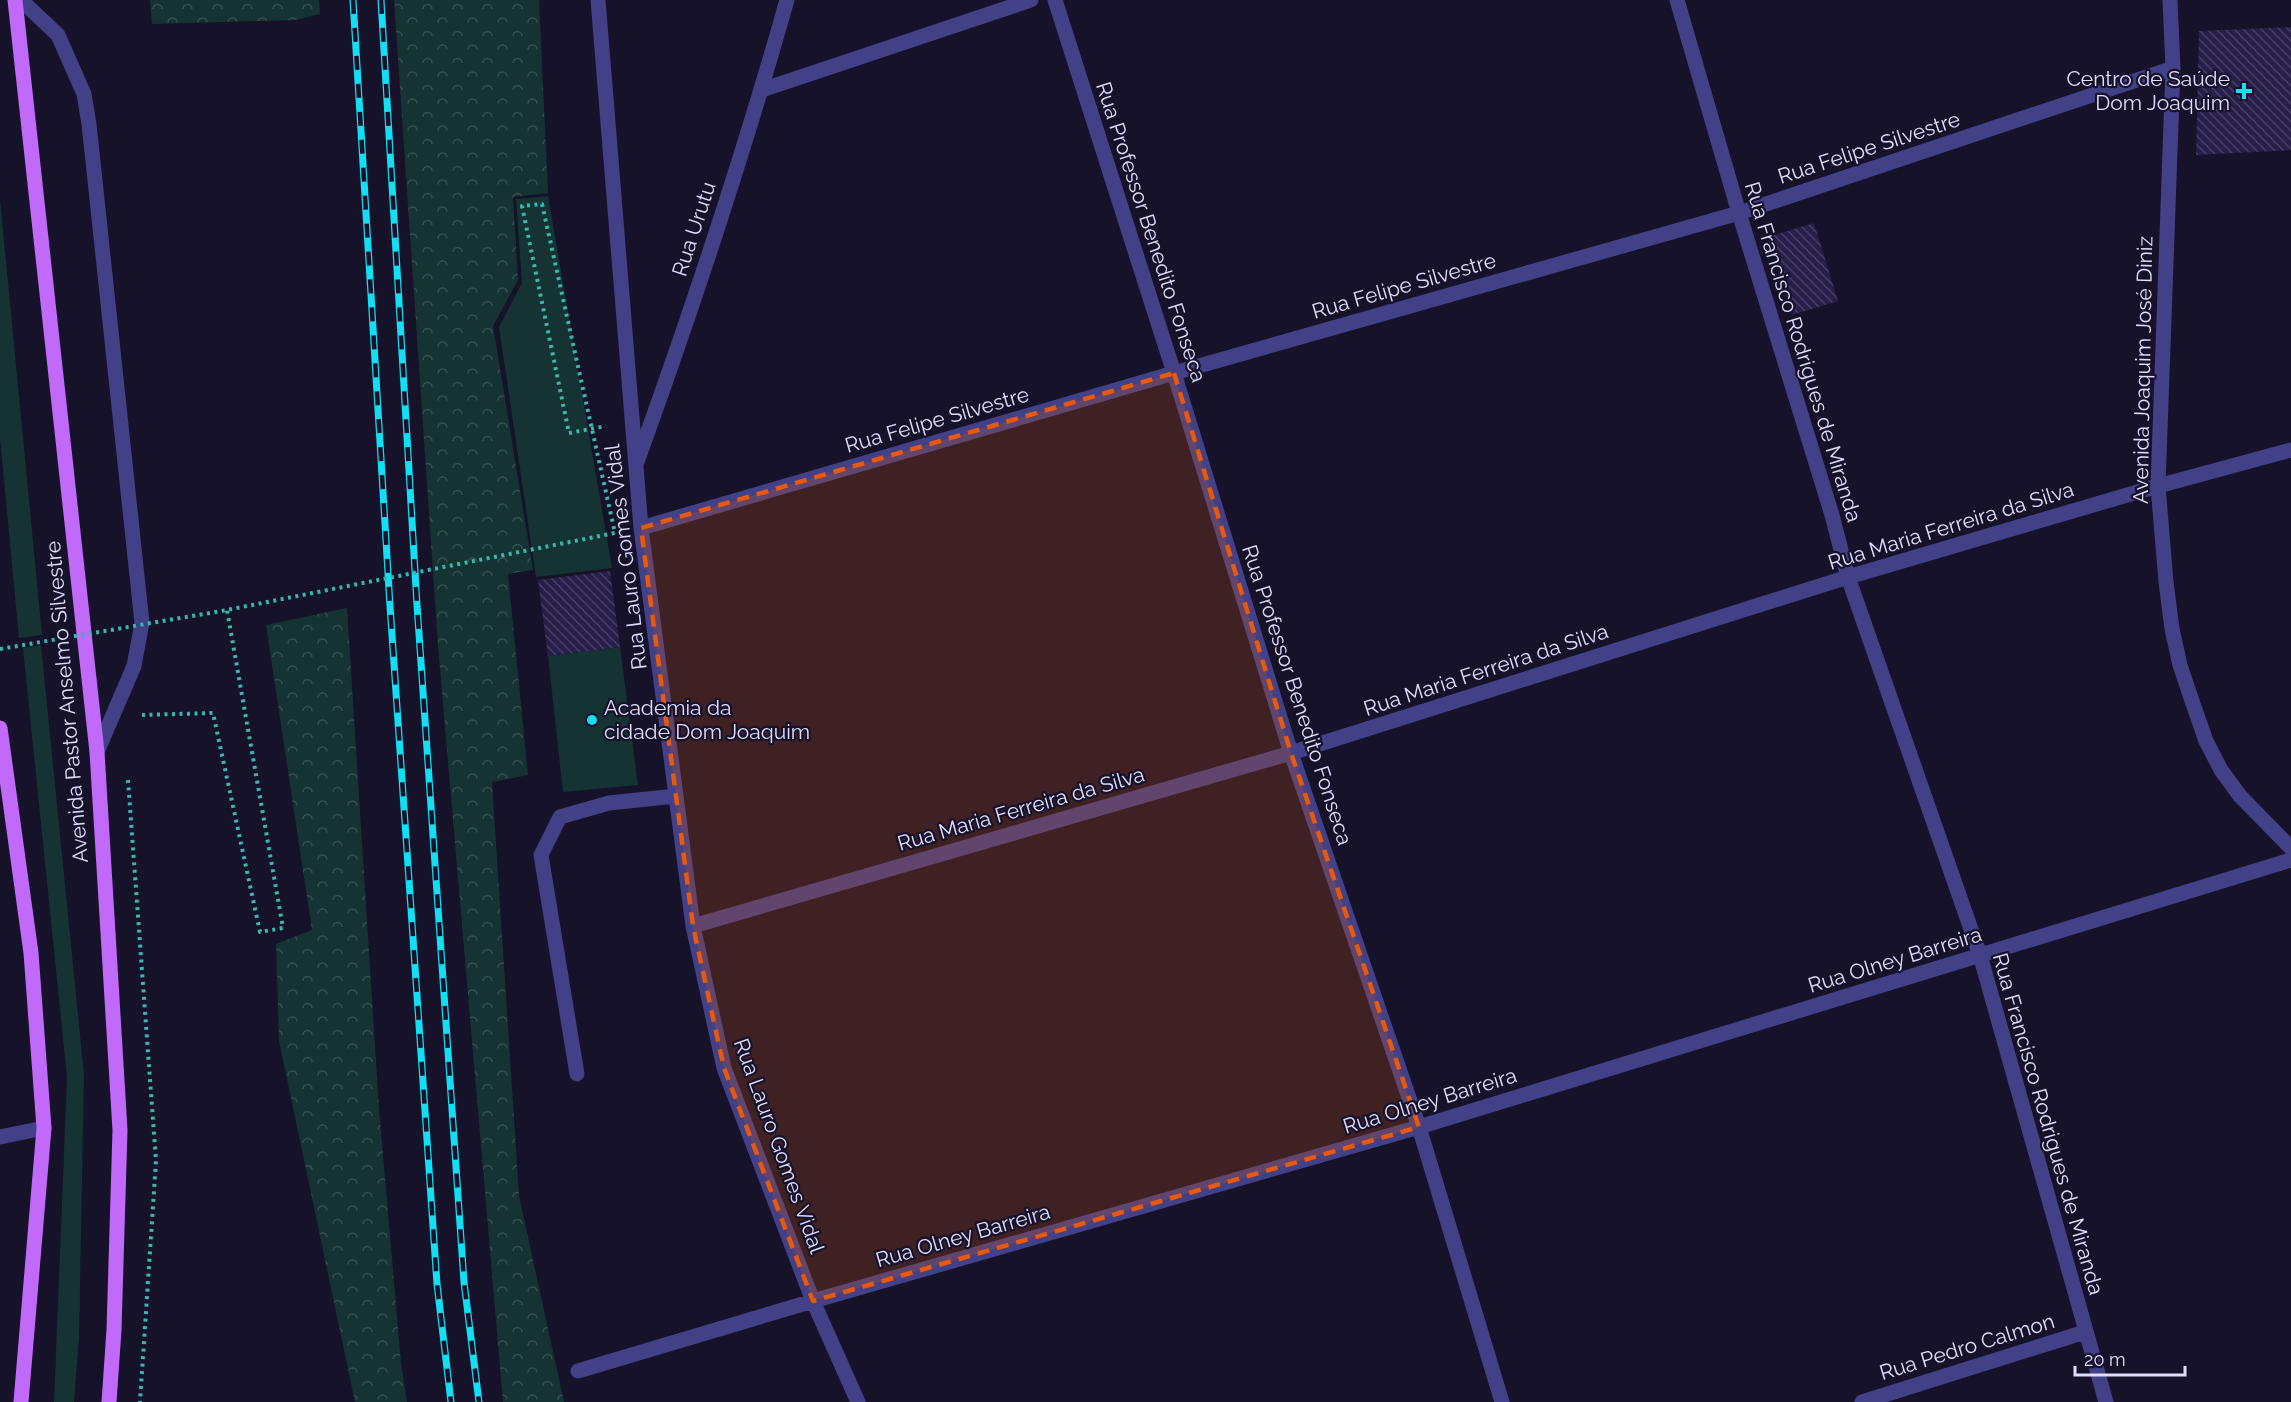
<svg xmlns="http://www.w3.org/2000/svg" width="2291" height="1402" viewBox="0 0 2291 1402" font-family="Raleway,sans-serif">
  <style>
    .green { fill: #153332 }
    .forest { fill: url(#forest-crowns) }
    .building { fill: url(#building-back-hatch) }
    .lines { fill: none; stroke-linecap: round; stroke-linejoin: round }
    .path { stroke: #37b7ae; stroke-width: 4; stroke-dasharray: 3 4.5; stroke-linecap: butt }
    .minor { stroke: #424086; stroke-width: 15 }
    .major { stroke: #c169f8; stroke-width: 15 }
    .rail-casing { stroke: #12dff4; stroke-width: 7 }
    .rail { stroke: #16122a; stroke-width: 4.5; stroke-dasharray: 14; stroke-linecap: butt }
    .path-bridge { stroke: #37b7ae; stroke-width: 4; stroke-dasharray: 3 4.5; stroke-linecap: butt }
    .marked { fill: #e8590c; fill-opacity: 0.2; stroke: #e8590c; stroke-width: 4.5; stroke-dasharray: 12 8; stroke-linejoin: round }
    .poi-dot { fill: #12dff4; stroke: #16122a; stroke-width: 2 }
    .labels { text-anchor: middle; stroke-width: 4.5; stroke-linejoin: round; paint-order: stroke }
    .poi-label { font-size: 21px; fill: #e0dcfd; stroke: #16122a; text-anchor: end }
    .street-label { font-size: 21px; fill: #e0dcfd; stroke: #16122a }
  </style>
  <defs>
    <pattern id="forest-crowns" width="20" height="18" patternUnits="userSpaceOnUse" patternTransform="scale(1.5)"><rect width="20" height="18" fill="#153332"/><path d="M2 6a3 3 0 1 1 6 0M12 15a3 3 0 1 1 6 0" fill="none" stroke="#375051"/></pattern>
    <pattern id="building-back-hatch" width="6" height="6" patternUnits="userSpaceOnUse" patternTransform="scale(1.5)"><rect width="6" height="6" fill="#271f4a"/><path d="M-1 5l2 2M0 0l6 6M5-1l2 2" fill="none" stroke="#463f65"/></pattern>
  </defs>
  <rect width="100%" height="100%" fill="#16122a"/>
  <path class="green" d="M 548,196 L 612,568 L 536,577 L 499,327 L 522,283 L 516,199 Z
    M 0,199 L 42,635 L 19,638 L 0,438 Z
    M 41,645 L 84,1075 L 79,1338 L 74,1402 L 54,1402 L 67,1077 L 23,648 Z
    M 620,647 L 638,785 L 563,792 L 548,656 Z"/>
  <path class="forest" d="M 150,0 L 319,0 L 320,14 L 296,20 L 152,24 Z
    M 394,0 L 539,0 L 548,193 L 513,197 L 518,280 L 493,326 L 533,570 L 508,574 L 528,775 L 492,782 L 519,1196 L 564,1402 L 503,1402 L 438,645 Z
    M 347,608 L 379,1109 L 401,1363 L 407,1402 L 355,1402 L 279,1041 L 276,944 L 312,930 L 266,625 Z"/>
  <path class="building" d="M 2291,27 L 2291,150 L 2196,155 L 2199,31 Z
    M 1814,223 L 1838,301 L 1792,315 L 1767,237 Z
    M 610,571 L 620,647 L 548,656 L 538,580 Z"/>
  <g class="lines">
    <path class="path" d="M 569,433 L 606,426
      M 142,715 L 213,713 L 260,932 L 283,928 L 227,610
      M 128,780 L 156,1161 L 140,1402"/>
    <path class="minor" d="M 21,0 L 58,35 L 84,94 L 89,124 L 142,623 L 134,666 L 97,752
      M 598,0 L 641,528 L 693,926 L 724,1068 L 813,1301 L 858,1402
      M 1055,0 L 1174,373 L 1291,753 L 1419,1127 L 1502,1402
      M 1677,0 L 1739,213 L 1832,515 L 1848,577 L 1980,955 L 2106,1402
      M 2170,0 L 2173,68 L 2158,486 L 2166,582 L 2172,629 L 2180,665 L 2190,695 L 2206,741 L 2221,770 L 2240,796 L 2291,848
      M 762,90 L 1031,0
      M 637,462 C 692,310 743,156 787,0
      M 641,528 L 1174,373 L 1739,213 L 2173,68
      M 693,926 L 1291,753 L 1848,577 L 2158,486 L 2291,450
      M 577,1074 L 541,855 L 560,817 L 609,803 L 676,796
      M 0,1137 L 44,1128
      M 578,1371 L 813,1301 L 1419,1127 L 2291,860
      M 1862,1402 L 2085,1332"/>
    <path class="major" d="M 15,0 L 97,752 L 120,1130 L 114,1330 L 109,1402
      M 0,728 L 31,953 L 44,1128 L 21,1402"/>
    <defs>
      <path id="rail" d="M 353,0 L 390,606 L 437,1284 L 451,1402
        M 381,0 L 417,605 L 464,1282 L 479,1402"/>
    </defs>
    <use href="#rail" class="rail-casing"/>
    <use href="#rail" class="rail"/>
    <path class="path-bridge" d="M 0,649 L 227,610 L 615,533 L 542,204 L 522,206 L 569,433"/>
  </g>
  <path class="marked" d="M 1174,373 L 1291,753 L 1419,1127 L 813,1301 L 724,1068 L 693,926 L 641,528 Z"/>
  <g class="poi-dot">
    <path d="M2241 82h6v6h6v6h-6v6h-6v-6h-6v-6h6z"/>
    <circle cx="592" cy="720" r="6"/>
  </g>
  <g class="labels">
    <g class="poi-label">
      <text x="2230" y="86">Centro de Saúde<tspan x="2230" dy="24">Dom Joaquim</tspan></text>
      <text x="604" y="715" text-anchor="start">Academia da<tspan x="604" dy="24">cidade Dom Joaquim</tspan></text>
    </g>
    <g class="street-label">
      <text transform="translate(1869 148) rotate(-18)" y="7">Rua Felipe Silvestre</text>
      <text transform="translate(694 229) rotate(-72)" y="7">Rua Urutu</text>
      <text transform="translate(1151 232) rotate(72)" y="7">Rua Professor Benedito Fonseca</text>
      <text transform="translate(1404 286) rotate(-16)" y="7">Rua Felipe Silvestre</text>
      <text transform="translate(1803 352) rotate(73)" y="7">Rua Francisco Rodrigues de Miranda</text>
      <text transform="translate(2143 370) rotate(-89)" y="7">Avenida Joaquim José Diniz</text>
      <text transform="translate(937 420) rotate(-16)" y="7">Rua Felipe Silvestre</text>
      <text transform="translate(1951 526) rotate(-17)" y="7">Rua Maria Ferreira da Silva</text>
      <text transform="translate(626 557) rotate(-97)" y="7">Rua Lauro Gomes Vidal</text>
      <text transform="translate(1486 670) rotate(-18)" y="7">Rua Maria Ferreira da Silva</text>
      <text transform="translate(1297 695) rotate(72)" y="7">Rua Professor Benedito Fonseca</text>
      <text transform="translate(67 702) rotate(-95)" y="7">Avenida Pastor Anselmo Silvestre</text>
      <text transform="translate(1021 809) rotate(-16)" y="7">Rua Maria Ferreira da Silva</text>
      <text transform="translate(1895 960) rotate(-17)" y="7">Rua Olney Barreira</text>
      <text transform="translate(1430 1101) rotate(-17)" y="7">Rua Olney Barreira</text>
      <text transform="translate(2048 1124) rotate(74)" y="7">Rua Francisco Rodrigues de Miranda</text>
      <text transform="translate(779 1146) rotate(70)" y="7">Rua Lauro Gomes Vidal</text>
      <text transform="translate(963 1236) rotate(-16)" y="7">Rua Olney Barreira</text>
      <text transform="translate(1967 1347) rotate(-17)" y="7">Rua Pedro Calmon</text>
    </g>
  </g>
  <path d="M2075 1366v9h110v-9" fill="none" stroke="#e0dcfd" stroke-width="3"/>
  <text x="2084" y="1366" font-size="18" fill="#e0dcfd" stroke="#16122a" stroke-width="4.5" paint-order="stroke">20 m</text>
</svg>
